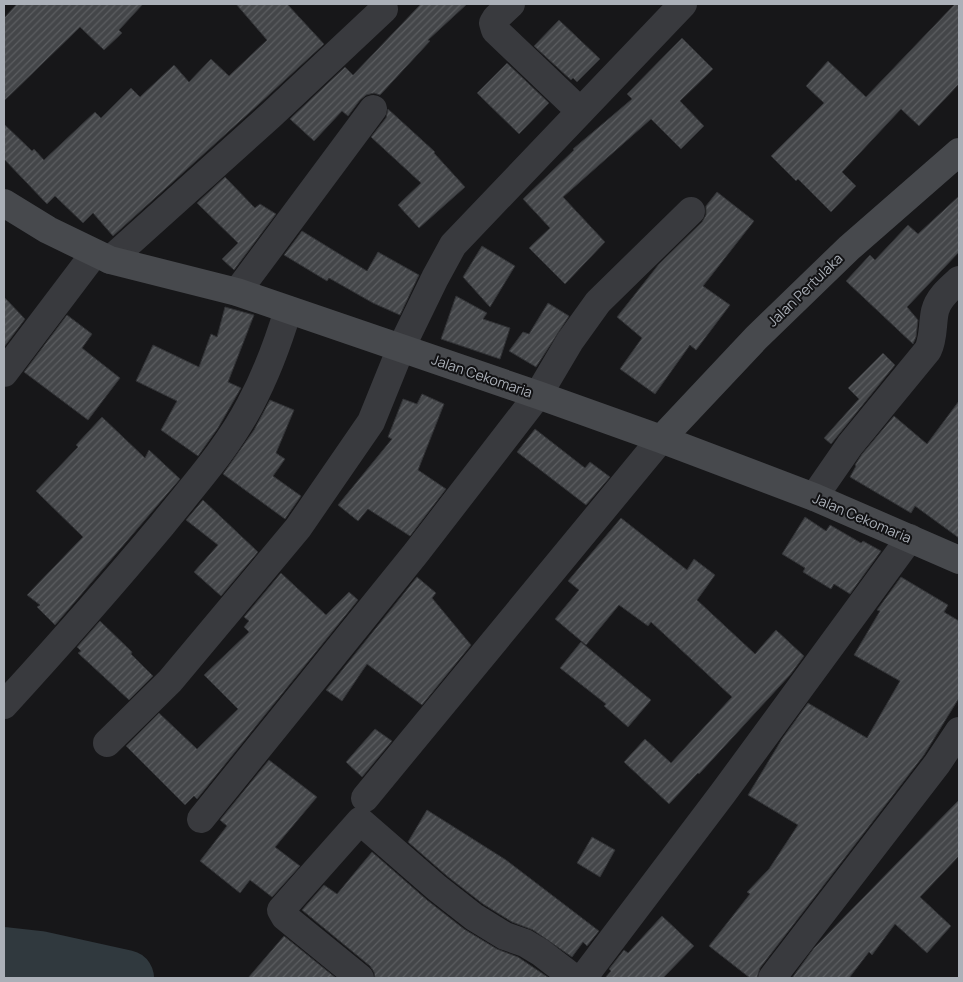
<svg xmlns="http://www.w3.org/2000/svg" width="963" height="982" viewBox="0 0 963 982" font-family="Manrope,sans-serif">
  <style>
    .lines { fill: none; stroke-linecap: round; stroke-linejoin: round }
    .river { stroke: #30393e; stroke-width: 56 }
    .building { fill: url(#building-hatch); stroke: #313235 }
    .street { stroke: #393a3e; stroke-width: 28 }
    .secondary { stroke: #47494d; stroke-width: 28 }
    .labels { text-anchor: middle; stroke-width: 4; stroke-linejoin: round; paint-order: stroke }
    .street-label { font-size: 14px; fill: #abb0b8; stroke: #121214 }
  </style>
  <defs>
    <pattern id="building-hatch" width="6" height="6" patternUnits="userSpaceOnUse" patternTransform="scale(1.25)"><rect width="6" height="6" fill="#444649"/><path d="M-1 1l2-2M0 6l6-6M5 7l2-2" fill="none" stroke="#5c5e61"/></pattern>
  </defs>
  <rect width="100%" height="100%" fill="#171719"/>
  <g class="lines">
    <path class="river" d="M 4,955 L 40,959 L 126,978"/>
  </g>
  <path class="building" d="M 17,4 L 143,4 L 119,30 L 122,33 L 104,50 L 80,27 L 4,101 L 4,18 Z
    M 236,4 L 287,4 L 324,44 L 259,104 L 113,236 L 93,213 L 83,223 L 55,196 L 47,204 L 4,159 L 4,124 L 32,151 L 34,149 L 44,160 L 95,112 L 101,118 L 131,88 L 140,97 L 174,65 L 189,82 L 211,59 L 229,76 L 267,40 Z
    M 421,4 L 467,4 L 428,40 L 430,41 L 380,95 L 374,93 L 366,95 L 360,100 L 348,116 L 342,111 L 314,141 L 290,119 L 345,67 L 353,75 Z
    M 955,4 L 959,4 L 959,84 L 919,126 L 901,109 L 842,172 L 856,186 L 831,212 L 798,179 L 796,181 L 771,156 L 824,103 L 806,86 L 828,61 L 866,97 Z
    M 559,20 L 600,59 L 577,82 L 573,78 L 571,80 L 534,46 Z
    M 682,38 L 713,69 L 680,101 L 704,126 L 681,149 L 651,119 L 563,197 L 605,242 L 565,284 L 529,248 L 550,228 L 523,199 L 574,150 L 573,149 L 632,99 L 627,94 Z
    M 507,63 L 549,103 L 519,134 L 477,93 Z
    M 388,109 L 435,152 L 434,153 L 465,187 L 419,228 L 398,205 L 421,183 L 371,137 L 386,118 Z
    M 225,177 L 255,208 L 260,204 L 276,214 L 234,270 L 222,259 L 238,243 L 197,203 Z
    M 717,192 L 754,221 L 703,286 L 730,305 L 696,350 L 690,345 L 655,394 L 620,369 L 642,338 L 617,317 L 659,264 L 702,222 L 706,215 L 706,206 Z
    M 959,196 L 959,252 L 907,307 L 918,320 L 916,337 L 913,344 L 846,281 L 870,255 L 875,260 L 908,225 L 918,234 Z
    M 302,231 L 367,271 L 378,252 L 419,275 L 400,315 L 373,303 L 329,278 L 327,281 L 284,255 Z
    M 482,246 L 515,266 L 490,307 L 463,277 Z
    M 456,296 L 487,313 L 483,319 L 510,328 L 500,359 L 441,339 Z
    M 4,297 L 25,319 L 4,347 Z
    M 548,303 L 569,316 L 536,367 L 509,351 L 523,332 L 529,334 Z
    M 225,307 L 254,315 L 228,382 L 241,388 L 218,428 L 198,456 L 161,430 L 177,401 L 136,381 L 153,345 L 199,367 L 211,334 L 217,337 Z
    M 67,315 L 92,334 L 82,348 L 120,378 L 88,420 L 24,372 Z
    M 883,353 L 895,365 L 831,444 L 824,438 L 859,399 L 848,388 Z
    M 422,394 L 444,404 L 418,470 L 446,489 L 410,536 L 368,509 L 358,521 L 338,505 L 392,439 L 388,437 L 403,399 L 417,404 Z
    M 270,400 L 294,410 L 276,453 L 285,459 L 273,476 L 301,496 L 285,519 L 223,474 L 254,430 Z
    M 959,401 L 959,538 L 915,506 L 911,513 L 850,477 L 856,466 L 855,465 L 862,454 L 894,416 L 927,444 Z
    M 102,417 L 145,458 L 149,450 L 180,479 L 55,625 L 37,607 L 40,605 L 27,595 L 83,537 L 36,491 L 78,447 L 76,445 Z
    M 535,429 L 585,468 L 590,462 L 610,477 L 586,505 L 517,452 Z
    M 203,500 L 258,552 L 221,596 L 194,572 L 218,545 L 186,520 Z
    M 805,517 L 826,531 L 830,525 L 861,543 L 863,541 L 881,551 L 850,594 L 834,584 L 831,589 L 803,572 L 805,568 L 782,554 Z
    M 621,518 L 687,570 L 694,559 L 715,575 L 697,600 L 755,654 L 776,630 L 804,656 L 790,675 L 699,774 L 698,773 L 669,804 L 624,762 L 645,739 L 671,763 L 732,697 L 651,622 L 648,626 L 619,605 L 586,645 L 555,619 L 579,590 L 568,581 Z
    M 281,573 L 326,615 L 349,592 L 358,600 L 197,799 L 194,796 L 185,805 L 126,746 L 159,713 L 197,749 L 238,709 L 204,675 L 249,632 L 244,627 L 249,621 L 244,617 Z
    M 417,577 L 436,593 L 432,598 L 471,645 L 422,705 L 367,664 L 342,701 L 326,690 Z
    M 901,577 L 948,605 L 944,612 L 959,621 L 959,698 L 924,755 L 760,968 L 757,978 L 750,978 L 709,946 L 750,894 L 747,892 L 769,869 L 798,825 L 748,795 L 782,739 L 808,703 L 867,738 L 900,681 L 854,655 L 880,611 L 877,610 Z
    M 100,621 L 132,652 L 131,654 L 153,676 L 129,700 L 78,653 L 81,651 L 77,647 Z
    M 581,642 L 651,700 L 628,727 L 604,706 L 606,704 L 560,668 Z
    M 375,729 L 392,741 L 362,777 L 346,762 Z
    M 269,760 L 317,797 L 275,847 L 300,866 L 272,897 L 250,880 L 240,893 L 200,861 L 227,826 L 220,820 Z
    M 959,800 L 959,856 L 920,897 L 951,926 L 927,953 L 895,924 L 872,955 L 869,952 L 849,978 L 792,978 L 814,948 Z
    M 427,810 L 506,860 L 599,931 L 587,946 L 583,942 L 572,957 L 533,930 L 512,922 L 483,904 L 447,876 L 408,842 Z
    M 592,837 L 615,850 L 600,877 L 577,863 Z
    M 372,852 L 427,900 L 464,929 L 497,949 L 518,957 L 549,978 L 375,978 L 374,972 L 370,966 L 302,910 L 324,885 L 337,894 Z
    M 662,916 L 694,946 L 663,978 L 605,978 L 611,971 L 609,969 L 624,950 L 628,953 Z
    M 284,936 L 336,978 L 248,978 Z"/>
  <g class="lines">
    <path class="street" d="M 511,4 L 496,18 L 493,23 L 495,30 L 580,111
      M 110,260 L 270,116 L 384,9
      M 237,292 L 373,109
      M 4,373 L 94,254
      M 814,497 L 850,445 L 928,350 C 934,337 932,325 935,311 C 938,298 950,288 959,280
      M 4,705 C 58,646 111,586 162,525 C 193,486 227,449 250,405 C 266,375 278,343 288,310
      M 107,743 L 170,681 L 298,528 L 371,422 L 401,348 L 435,278 L 453,245 L 683,4
      M 365,798 L 661,439
      M 201,819 L 416,553 L 538,395 L 570,341 L 598,302 L 691,211
      M 360,978 L 285,917 L 281,910 L 360,821 L 437,888 L 474,917 L 505,936 L 525,943 L 540,952 L 574,978
      M 583,978 L 723,793 L 910,538
      M 772,978 L 937,764 L 959,731"/>
    <path class="secondary" d="M 4,203 L 48,230 L 110,260 L 237,292 L 538,395 L 661,439 L 814,497 L 959,560
      M 661,439 L 756,338 L 849,248 L 959,152"/>
  </g>
  <g class="labels">
    <g class="street-label">
      <text transform="translate(805 290) rotate(-44)" y="5">Jalan Pertulaka</text>
      <text transform="translate(482 376) rotate(19)" y="5">Jalan Cekomaria</text>
      <text transform="translate(862 518) rotate(23)" y="5">Jalan Cekomaria</text>
    </g>
  </g>
  <rect width="963" height="982" fill="none" stroke="#abb0b8" stroke-width="10"/>
</svg>
